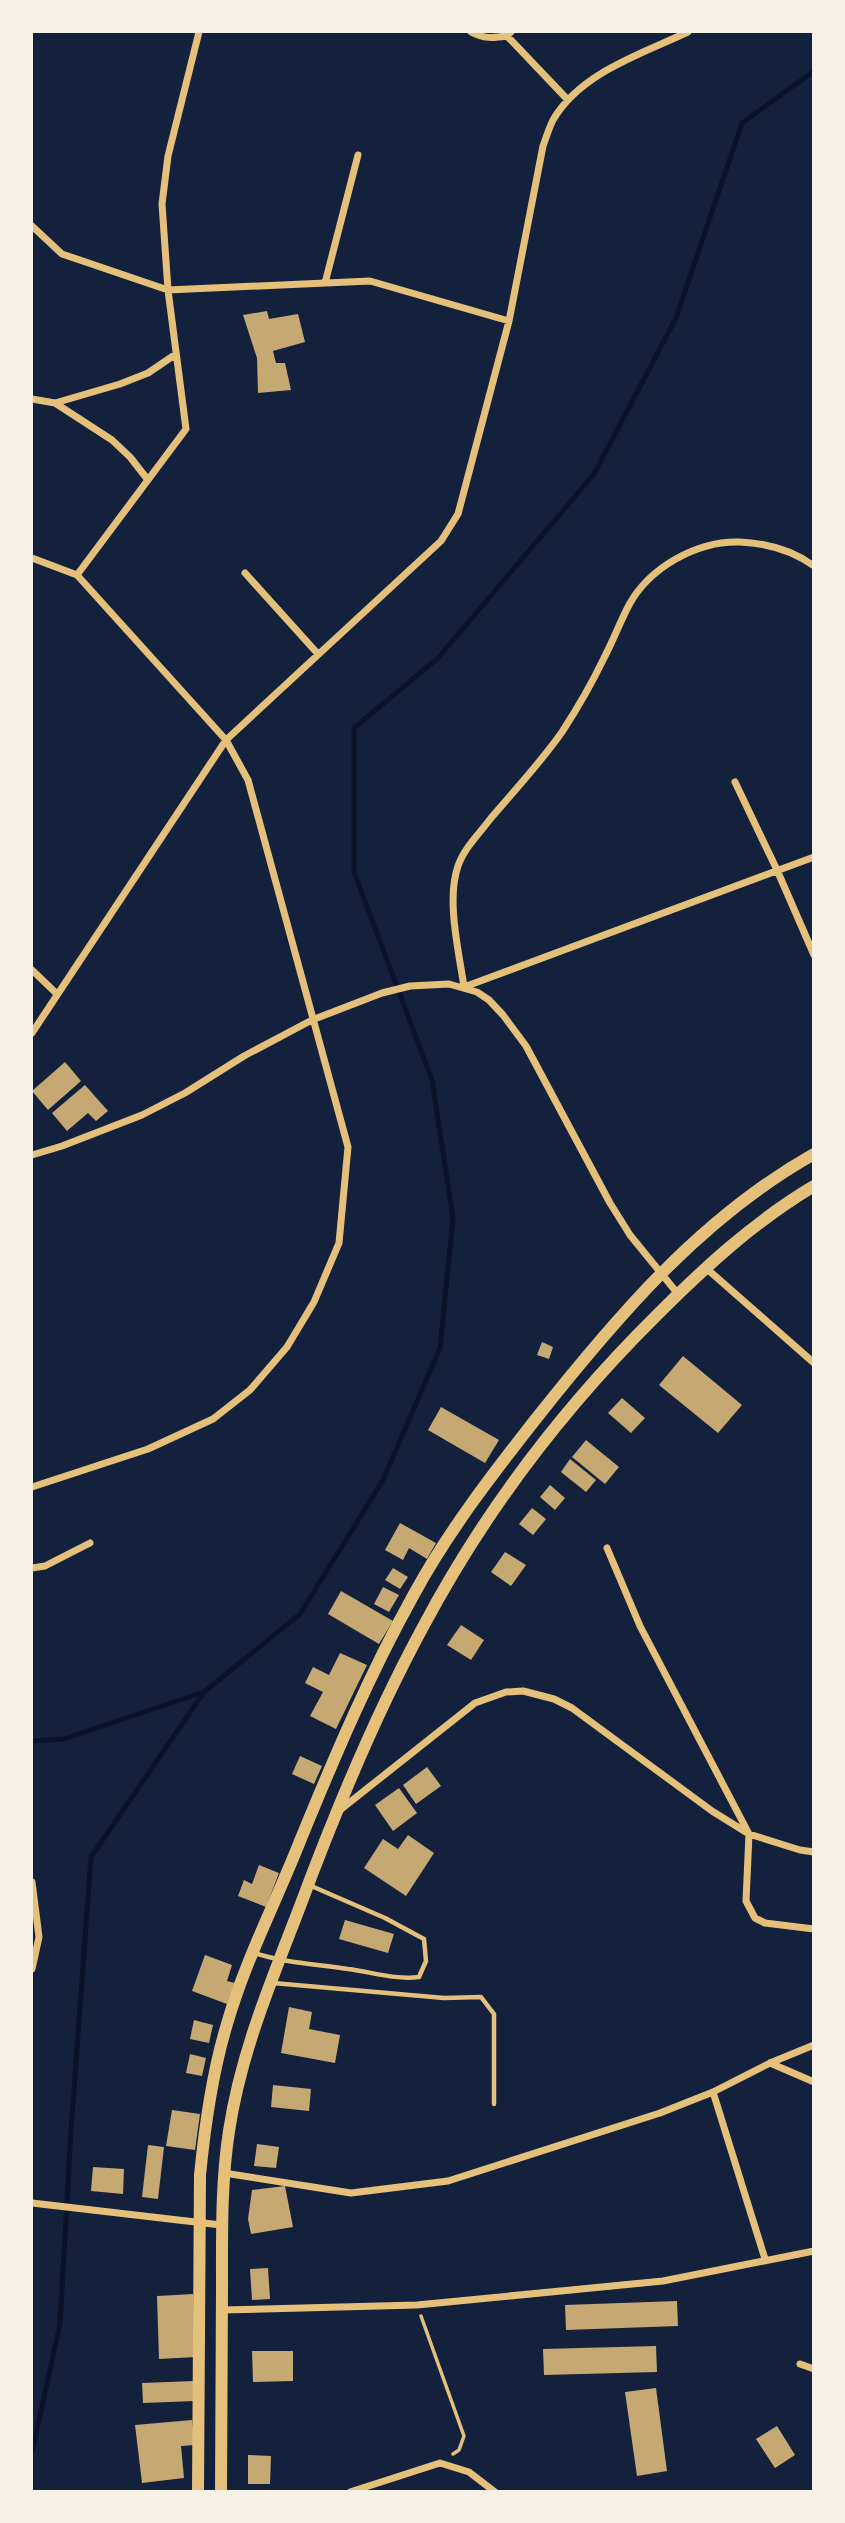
<svg xmlns="http://www.w3.org/2000/svg" width="845" height="2523" viewBox="0 0 845 2523" font-family="'Noto Sans',sans-serif">
  <style>
    .lines { fill: none; stroke-linecap: round; stroke-linejoin: round }
    .stream { stroke: #0b132b; stroke-width: 5 }
    .building { fill: #c6a872 }
    .path { stroke: #e5c07b; stroke-width: 3.5 }
    .service { stroke: #e5c07b; stroke-width: 4.5 }
    .minor { stroke: #e5c07b; stroke-width: 7 }
    .secondary { stroke: #e5c07b; stroke-width: 12 }
  </style>
  <rect width="100%" height="100%" fill="#14213d"/>
  <g class="lines">
    <path class="stream" d="M 32,1741 L 64,1739 L 204,1692
      M 32,2452 L 60,2324 L 71,2130 L 91,1857 L 204,1692 L 300,1614 L 383,1480 L 440,1348 L 453,1218 L 432,1080 L 354,872 L 354,728 L 438,658 L 594,474 L 676,318 L 742,123 L 814,71"/>
  </g>
  <path class="building" d="M 267,311 L 269,319 L 298,314 L 305,342 L 273,351 L 276,363 L 285,363 L 291,390 L 258,393 L 257,358 L 243,315 Z
    M 65,1062 L 81,1081 L 48,1110 L 32,1091 Z
    M 85,1085 L 108,1111 L 96,1121 L 88,1113 L 67,1131 L 52,1113 Z
    M 542,1342 L 553,1347 L 549,1359 L 537,1355 Z
    M 683,1356 L 742,1405 L 718,1433 L 659,1385 Z
    M 622,1398 L 645,1418 L 631,1433 L 608,1413 Z
    M 441,1407 L 499,1440 L 485,1463 L 428,1430 Z
    M 586,1440 L 619,1467 L 605,1484 L 572,1457 Z
    M 570,1459 L 596,1480 L 586,1492 L 561,1472 Z
    M 550,1485 L 565,1498 L 555,1510 L 540,1497 Z
    M 532,1508 L 546,1519 L 533,1535 L 519,1524 Z
    M 400,1523 L 436,1543 L 427,1559 L 409,1548 L 403,1560 L 385,1550 Z
    M 505,1552 L 526,1565 L 511,1586 L 491,1572 Z
    M 393,1568 L 408,1577 L 400,1589 L 385,1580 Z
    M 383,1587 L 399,1595 L 389,1612 L 374,1604 Z
    M 341,1591 L 393,1621 L 379,1644 L 328,1614 Z
    M 461,1625 L 484,1640 L 471,1660 L 447,1645 Z
    M 340,1653 L 367,1665 L 336,1729 L 310,1716 L 323,1692 L 305,1683 L 313,1667 L 329,1675 Z
    M 300,1756 L 322,1766 L 314,1784 L 292,1774 Z
    M 427,1767 L 441,1786 L 416,1804 L 403,1785 Z
    M 399,1788 L 417,1813 L 393,1831 L 375,1805 Z
    M 408,1835 L 434,1853 L 406,1896 L 364,1868 L 383,1839 L 398,1849 Z
    M 259,1865 L 279,1873 L 266,1907 L 238,1896 L 244,1880 L 252,1884 Z
    M 345,1920 L 394,1934 L 388,1953 L 339,1939 Z
    M 205,1955 L 232,1965 L 227,1981 L 235,1983 L 227,2004 L 192,1991 Z
    M 289,2007 L 312,2012 L 309,2029 L 340,2035 L 335,2063 L 281,2053 Z
    M 194,2020 L 213,2025 L 209,2043 L 190,2039 Z
    M 190,2054 L 206,2058 L 202,2076 L 186,2073 Z
    M 273,2085 L 311,2089 L 309,2111 L 271,2107 Z
    M 172,2110 L 200,2114 L 195,2150 L 166,2146 Z
    M 257,2144 L 279,2147 L 276,2168 L 254,2166 Z
    M 148,2145 L 164,2147 L 158,2199 L 142,2197 Z
    M 93,2167 L 124,2169 L 123,2194 L 91,2191 Z
    M 285,2186 L 293,2227 L 251,2234 L 248,2219 L 252,2190 Z
    M 268,2268 L 270,2299 L 252,2300 L 250,2269 Z
    M 193,2294 L 195,2357 L 159,2359 L 157,2296 Z
    M 677,2301 L 678,2326 L 566,2330 L 565,2305 Z
    M 656,2346 L 657,2372 L 544,2375 L 543,2349 Z
    M 252,2351 L 293,2351 L 293,2381 L 253,2382 Z
    M 194,2381 L 195,2401 L 143,2403 L 142,2383 Z
    M 656,2388 L 667,2471 L 637,2476 L 625,2392 Z
    M 192,2420 L 195,2445 L 181,2446 L 184,2478 L 142,2483 L 135,2425 Z
    M 777,2426 L 795,2455 L 775,2468 L 756,2439 Z
    M 248,2455 L 271,2456 L 270,2484 L 248,2484 Z"/>
  <g class="lines">
    <path class="path" d="M 421,2316 L 464,2436 L 459,2450 L 453,2454"/>
    <path class="service" d="M 254,1953 C 285,1963 316,1964 348,1969 C 372,1972 395,1980 419,1977 L 426,1961 L 424,1939 L 385,1918 L 309,1885
      M 273,1983 L 444,1998 L 481,1997 L 494,2014 L 494,2104"/>
    <path class="minor" d="M 471,32 C 484,39 493,38 507,36 L 511,32
      M 507,36 L 568,100
      M 32,226 L 62,254 L 168,290 L 370,281 L 509,321
      M 325,283 L 358,155
      M 32,399 L 55,403 L 120,384 L 148,373 L 176,354
      M 55,403 L 112,440 L 130,457 L 148,480
      M 32,558 L 77,575 L 226,740 L 248,780 L 348,1147 L 339,1243 L 314,1302 L 287,1347 L 250,1390 L 213,1419 L 148,1449 L 32,1487
      M 245,573 L 318,654
      M 77,575 L 186,429 L 168,290 L 162,204 L 168,156 L 199,32
      M 735,782 L 777,870 L 814,955
      M 32,970 L 57,994
      M 464,987 C 459,952 446,900 458,866 C 464,848 480,833 491,818 C 515,790 541,762 562,732 C 577,709 592,683 604,658 C 613,641 620,622 629,605 C 649,568 696,541 739,542 C 766,543 792,550 814,566
      M 464,987 L 814,857
      M 32,1033 L 226,740 L 441,541 L 458,514 L 509,321 L 543,146 C 546,138 549,128 553,120 C 580,73 641,54 688,32
      M 32,1155 L 62,1146 L 142,1115 L 185,1093 L 244,1056 L 312,1020 L 382,993 L 410,986 L 449,984 L 477,992 L 489,1000 L 503,1015 L 526,1046 L 610,1203 L 630,1235 L 678,1294
      M 706,1268 L 814,1363
      M 607,1548 L 640,1626 L 749,1834 L 746,1901 L 755,1918 L 765,1923 L 814,1929
      M 32,1568 L 45,1566 L 90,1543
      M 340,1810 L 475,1703 L 506,1692 L 523,1691 L 554,1699 L 572,1708 L 712,1811 L 749,1834 L 800,1850 L 814,1852
      M 32,1882 L 39,1937 L 32,1969
      M 770,2063 L 814,2082
      M 713,2092 L 765,2259
      M 224,2173 L 351,2193 L 448,2181 L 660,2113 L 713,2092 L 770,2063 L 814,2045
      M 32,2203 L 221,2225
      M 222,2310 L 417,2305 L 663,2281 L 814,2251
      M 800,2364 L 814,2369
      M 350,2492 L 440,2463 L 469,2472 L 495,2492"/>
    <path class="secondary" d="M 198,2492 L 200,2175 C 205,2124 212,2073 227,2024 C 245,1961 276,1902 300,1841 C 334,1758 369,1675 413,1596 C 447,1533 491,1476 535,1420 C 615,1319 700,1218 814,1154
      M 221,2492 C 221,2424 222,2356 222,2288 C 222,2235 221,2183 229,2131 C 241,2052 271,1982 299,1909 C 335,1812 374,1717 423,1627 C 484,1512 565,1406 657,1315 C 705,1267 755,1221 814,1186"/>
  </g>
  <rect width="845" height="2523" fill="none" stroke="#f6f1e7" stroke-width="66"/>
</svg>
